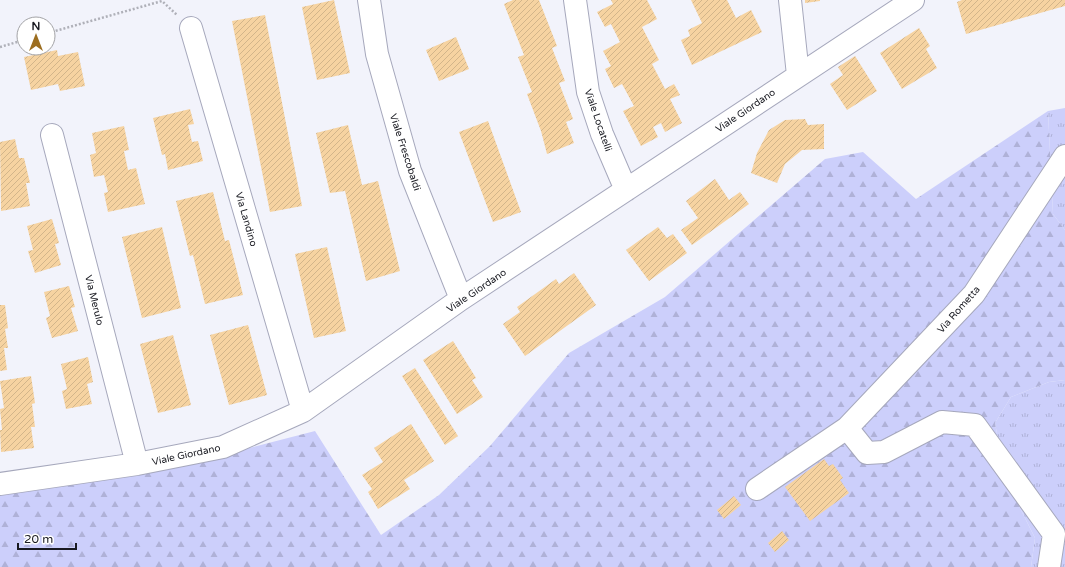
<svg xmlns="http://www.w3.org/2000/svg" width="1065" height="567" viewBox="0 0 1065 567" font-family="'Varela Round',sans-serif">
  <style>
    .grass { fill: url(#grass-tufts) }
    .forest { fill: url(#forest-firs) }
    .building { fill: url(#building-hatch) }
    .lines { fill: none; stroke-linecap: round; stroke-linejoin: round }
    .minor-casing { stroke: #a6a8bc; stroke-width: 24 }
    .path { stroke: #afb0b8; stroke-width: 2.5; stroke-dasharray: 2 2; stroke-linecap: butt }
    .minor { stroke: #fff; stroke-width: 22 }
    .labels { text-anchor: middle; stroke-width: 3.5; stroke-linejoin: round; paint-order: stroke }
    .street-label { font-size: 10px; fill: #191a21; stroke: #fff }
  </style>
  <defs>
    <pattern id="grass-tufts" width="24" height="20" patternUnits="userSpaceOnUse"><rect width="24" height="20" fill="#cccffb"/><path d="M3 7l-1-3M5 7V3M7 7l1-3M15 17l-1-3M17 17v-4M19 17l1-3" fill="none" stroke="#afb1d7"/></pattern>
    <pattern id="forest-firs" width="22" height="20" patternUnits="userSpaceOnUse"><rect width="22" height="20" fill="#cccffb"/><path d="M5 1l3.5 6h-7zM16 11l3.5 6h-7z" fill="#afb1d7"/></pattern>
    <pattern id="building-hatch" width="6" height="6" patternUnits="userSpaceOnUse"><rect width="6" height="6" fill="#f6d3a1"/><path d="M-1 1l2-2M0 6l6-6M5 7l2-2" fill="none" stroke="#d2b58a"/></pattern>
  </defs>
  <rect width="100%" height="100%" fill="#f2f3fb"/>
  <path class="grass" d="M 1065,108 L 1065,230 L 1053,214 L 1048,111 Z
    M 1065,380 L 1065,567 L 1031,567 L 1035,538 L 1020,508 L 1002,461 L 995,423 L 1011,397 L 1049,382 Z"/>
  <path class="forest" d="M 1048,111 L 1053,214 L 1065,230 L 1065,380 L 1049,382 L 1011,397 L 995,423 L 1002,461 L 1020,508 L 1035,538 L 1031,567 L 0,567 L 0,489 L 207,459 L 315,431 L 381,535 L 439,495 L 490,446 L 569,353 L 665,297 L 825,159 L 863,152 L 916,199 Z"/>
  <path class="building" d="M 334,0 L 350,73 L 317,80 L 302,7 Z
    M 513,0 L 539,0 L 557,46 L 552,48 L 565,81 L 559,83 L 573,119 L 566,122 L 574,143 L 547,154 L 541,131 L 527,94 L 532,92 L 518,57 L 524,55 L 504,4 Z
    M 611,0 L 647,0 L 657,19 L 642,27 L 659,60 L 652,64 L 665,89 L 674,84 L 680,95 L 670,99 L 682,123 L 665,132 L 661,123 L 653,127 L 658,137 L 641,146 L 623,111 L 634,106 L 622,84 L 614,88 L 605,69 L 611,66 L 603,51 L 620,42 L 611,24 L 605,27 L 597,12 L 613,4 Z
    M 691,0 L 727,0 L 736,18 L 751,10 L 762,32 L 692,65 L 681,40 L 690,36 L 688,30 L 702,23 Z
    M 805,0 L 820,0 L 820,1 L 805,3 Z
    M 962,0 L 1065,0 L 1065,6 L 966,34 L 957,2 Z
    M 265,15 L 302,206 L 270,212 L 232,21 Z
    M 919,28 L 930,46 L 926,49 L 937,68 L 902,89 L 880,53 Z
    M 456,37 L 469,69 L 439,81 L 426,50 Z
    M 57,50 L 58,56 L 78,52 L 85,86 L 60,91 L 58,84 L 31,90 L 24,57 Z
    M 855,56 L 877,91 L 847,110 L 830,84 L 843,75 L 838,67 Z
    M 190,109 L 194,124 L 188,125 L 192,142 L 198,141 L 203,161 L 168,170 L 165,154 L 162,155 L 153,118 Z
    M 805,119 L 808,125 L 824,124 L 824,149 L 802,150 L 785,164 L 777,183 L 751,173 L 757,153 L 769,130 L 785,120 Z
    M 488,121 L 521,212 L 493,222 L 459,132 Z
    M 348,125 L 362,185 L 378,181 L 400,271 L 366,281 L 345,191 L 330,193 L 316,133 Z
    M 124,126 L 129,150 L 124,151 L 128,170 L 136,168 L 145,204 L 108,212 L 104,193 L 108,192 L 104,175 L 94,177 L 90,155 L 96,153 L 92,133 Z
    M 15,139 L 19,158 L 24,158 L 30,183 L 26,183 L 30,206 L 1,211 L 0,142 Z
    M 715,179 L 729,200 L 740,192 L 749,204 L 692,245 L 681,230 L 698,218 L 686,201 Z
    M 213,192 L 225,241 L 229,240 L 243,295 L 205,304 L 193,255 L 190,256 L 176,201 Z
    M 52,219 L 59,243 L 55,244 L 61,265 L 35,273 L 28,251 L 33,250 L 27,226 Z
    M 162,227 L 181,308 L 142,318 L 122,237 Z
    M 658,227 L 667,238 L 673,234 L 687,253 L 649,281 L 626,250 Z
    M 327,247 L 346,331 L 314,338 L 295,254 Z
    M 574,273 L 596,305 L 525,356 L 503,324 L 520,312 L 517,307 L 556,279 L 559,284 Z
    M 69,286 L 75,307 L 71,308 L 78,331 L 52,338 L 46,318 L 50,316 L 44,292 Z
    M 0,305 L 5,305 L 8,328 L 5,329 L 8,348 L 4,348 L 7,370 L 0,371 Z
    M 248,325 L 267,395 L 229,405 L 210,335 Z
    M 173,335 L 191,405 L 158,413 L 140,344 Z
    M 453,341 L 476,378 L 472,380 L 483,397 L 457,414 L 423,360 Z
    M 88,357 L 93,382 L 87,384 L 92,404 L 66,409 L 62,391 L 67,389 L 61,364 Z
    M 415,368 L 458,436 L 445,445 L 402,376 Z
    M 31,376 L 35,403 L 32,404 L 35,427 L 31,427 L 34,448 L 1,452 L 0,430 L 2,430 L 0,409 L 4,408 L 0,381 Z
    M 411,424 L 434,461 L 404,480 L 410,489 L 378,509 L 368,492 L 372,489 L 362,475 L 383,462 L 374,448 Z
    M 824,459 L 829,466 L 833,464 L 843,478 L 840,480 L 849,493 L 810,521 L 785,487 Z
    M 734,496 L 741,505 L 724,519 L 717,510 Z
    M 782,531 L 789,540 L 775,552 L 768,543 Z"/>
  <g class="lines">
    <defs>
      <path id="minor" d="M 369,0 L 377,54 L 410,171 L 461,299
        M 575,0 L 588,92 L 602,134 L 626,190
        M 790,0 L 798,75
        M 191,28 L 303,411
        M 52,135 L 137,464
        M 847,428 L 867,453 L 884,452 L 942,422 L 975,425 L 1054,534 L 1049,567
        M 0,484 L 137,464 L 223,447 L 303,411 L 461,299 L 913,0
        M 757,489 L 847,428 L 974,294 L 1065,156"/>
    </defs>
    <use href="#minor" class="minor-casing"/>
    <path class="path" d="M 48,33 L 162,1 L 177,15
      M 0,47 L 24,40"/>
    <use href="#minor" class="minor"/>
  </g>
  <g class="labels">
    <g class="street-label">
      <text transform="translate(745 110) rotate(-34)" y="4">Viale Giordano</text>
      <text transform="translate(599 120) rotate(71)" y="4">Viale Locatelli</text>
      <text transform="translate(406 152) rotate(72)" y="4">Viale Frescobaldi</text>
      <text transform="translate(247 219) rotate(74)" y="4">Via Landino</text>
      <text transform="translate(476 290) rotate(-34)" y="4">Viale Giordano</text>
      <text transform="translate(95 300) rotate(76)" y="4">Via Merulo</text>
      <text transform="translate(958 309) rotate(-49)" y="4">Via Rometta</text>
      <text transform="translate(186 454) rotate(-12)" y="4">Viale Giordano</text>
    </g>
  </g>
  <g transform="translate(36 36)"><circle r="19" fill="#ffffff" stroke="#a3a3a6"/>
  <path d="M0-3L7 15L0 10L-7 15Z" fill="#9c6e20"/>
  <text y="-6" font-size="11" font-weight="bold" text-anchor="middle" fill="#191a21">N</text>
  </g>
  <path d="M18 543v6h58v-6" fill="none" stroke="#191a21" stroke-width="2"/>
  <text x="24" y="543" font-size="12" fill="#191a21" stroke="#ffffff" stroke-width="3" paint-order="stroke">20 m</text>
</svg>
